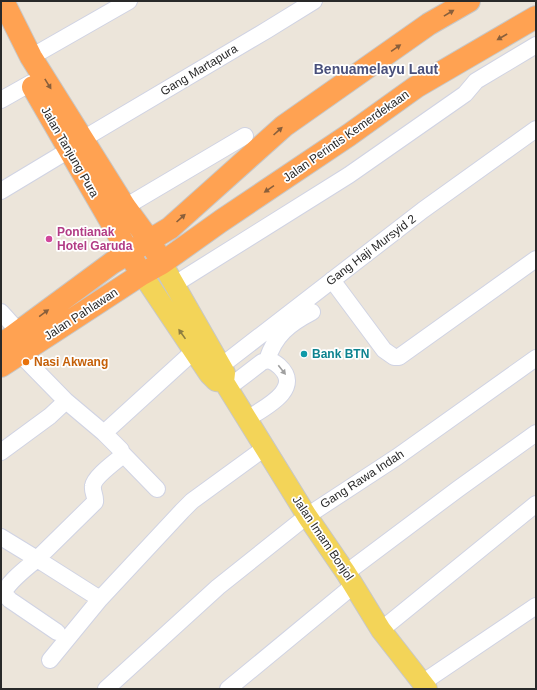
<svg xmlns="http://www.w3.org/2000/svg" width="537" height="690" viewBox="0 0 537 690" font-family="Arial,sans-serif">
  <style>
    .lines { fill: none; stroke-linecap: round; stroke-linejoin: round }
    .minor-casing { stroke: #d0d3e3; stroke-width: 18 }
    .major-casing { stroke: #c7c7c7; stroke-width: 22 }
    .highway-casing { stroke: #c7c7c7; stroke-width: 24 }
    .minor { stroke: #fff; stroke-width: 16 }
    .major { stroke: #f3d458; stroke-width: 20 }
    .highway { stroke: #ffa252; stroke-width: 22 }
    .oneway { fill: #895f3b }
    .oneway2 { fill: #8e7e40 }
    .oneway3 { fill: #9f9f9f }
    .hotel-dot { fill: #d1479c; stroke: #fff; stroke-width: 1.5 }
    .culture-dot { fill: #0f9aa8; stroke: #fff; stroke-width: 1.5 }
    .food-dot { fill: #e8710a; stroke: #fff; stroke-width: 1.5 }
    .labels { text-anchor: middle; stroke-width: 3.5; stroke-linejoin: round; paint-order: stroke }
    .street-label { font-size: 12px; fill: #292929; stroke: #fff }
    .hotel-label { font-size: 12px; font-weight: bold; fill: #b23c85; stroke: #fff; text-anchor: start }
    .culture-label { font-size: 12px; font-weight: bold; fill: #0d838f; stroke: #fff; text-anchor: start }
    .food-label { font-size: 12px; font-weight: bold; fill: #c56008; stroke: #fff; text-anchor: start }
    .quarter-label { font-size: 14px; font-weight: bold; fill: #49507b; stroke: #fff }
  </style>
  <rect width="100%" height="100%" fill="#ece5da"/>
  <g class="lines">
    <defs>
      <path id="minor" d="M 31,57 L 129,1
        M 1,100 L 31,83
        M 83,139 L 267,30 L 314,1
        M 1,191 L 69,150
        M 125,207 L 245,136
        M 332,280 L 384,350 L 394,357 L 399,357 L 536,259
        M 175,284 L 349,175 L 465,94 L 476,81 L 536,45
        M 1,312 L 19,332
        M 267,360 C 275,335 289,324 312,312
        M 212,372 L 221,366 L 423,210 L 536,129
        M 228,388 L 262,362 C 269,359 273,361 279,366 C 304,389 264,408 247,419
        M 66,401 L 104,433
        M 1,452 L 50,416 L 66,401 L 19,353
        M 122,453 L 157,489
        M 1,537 L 37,559 C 28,567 6,583 4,594 L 10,600 L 57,632
        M 346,573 L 458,489 L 536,433
        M 100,599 L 37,559 L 95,502 C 96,496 92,492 93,486 C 94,477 115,462 122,456 L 121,450 L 104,433 L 194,351
        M 381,630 L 536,504
        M 50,660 L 100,599 L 182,511 L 192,501 L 266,447
        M 422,683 L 536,606
        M 106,689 L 218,587 L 307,516 L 397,457 L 536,358
        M 228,689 L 354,585"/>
      <path id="major" d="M 162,263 L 221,366 L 225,373 L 224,382 L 307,516 L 346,573 L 381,630 L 427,689
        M 142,274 L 209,374 L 216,381 L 224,382"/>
      <path id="highway" d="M 3,1 L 31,57 L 125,207 L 149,240 L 156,252
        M 33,87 L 136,265
        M 1,345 L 112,263 L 170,228 L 284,126 L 429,24 L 469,1
        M 1,366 L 142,274 L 162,263 L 221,221 L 349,135 L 416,87 L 536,17"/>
    </defs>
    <use href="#minor" class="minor-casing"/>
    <use href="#major" class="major-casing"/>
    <use href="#highway" class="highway-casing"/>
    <use href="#minor" class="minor"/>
    <use href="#major" class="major"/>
    <use href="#highway" class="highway"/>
  </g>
  <defs><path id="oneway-solid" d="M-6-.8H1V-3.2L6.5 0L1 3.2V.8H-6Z"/></defs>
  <g class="oneway">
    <use href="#oneway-solid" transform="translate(449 13) rotate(-31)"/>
    <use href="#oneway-solid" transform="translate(502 37) rotate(150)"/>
    <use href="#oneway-solid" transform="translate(396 48) rotate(-35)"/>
    <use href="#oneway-solid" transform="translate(48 84) rotate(58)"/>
    <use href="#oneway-solid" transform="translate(278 131) rotate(-42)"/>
    <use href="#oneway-solid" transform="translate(269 189) rotate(146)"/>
    <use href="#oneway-solid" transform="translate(181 218) rotate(-42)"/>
    <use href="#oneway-solid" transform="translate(44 313) rotate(-36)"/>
  </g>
  <use class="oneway2" href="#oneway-solid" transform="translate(182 334) rotate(-125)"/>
  <use class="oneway3" href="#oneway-solid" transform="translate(282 370) rotate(52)"/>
  <circle class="hotel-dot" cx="49" cy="239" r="4"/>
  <circle class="culture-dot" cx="304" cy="354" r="4"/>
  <circle class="food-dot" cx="26" cy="362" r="4"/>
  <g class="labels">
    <g class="street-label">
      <text transform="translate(199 70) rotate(-31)" y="4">Gang Martapura</text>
      <text transform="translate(346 136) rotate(-35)" y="4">Jalan Perintis Kemerdekaan</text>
      <text transform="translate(70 152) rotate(60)" y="4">Jalan Tanjung Pura</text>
      <text transform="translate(371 250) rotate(-37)" y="4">Gang Haji Mursyid 2</text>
      <text transform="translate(81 314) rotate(-33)" y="4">Jalan Pahlawan</text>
      <text transform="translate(362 479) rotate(-33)" y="4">Gang Rawa Indah</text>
      <text transform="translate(323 538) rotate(56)" y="4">Jalan Imam Bonjol</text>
    </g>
    <g class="hotel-label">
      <text x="57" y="236">Pontianak<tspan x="57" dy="14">Hotel Garuda</tspan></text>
    </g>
    <g class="culture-label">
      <text x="312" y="358">Bank BTN</text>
    </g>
    <g class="food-label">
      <text x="34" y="366">Nasi Akwang</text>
    </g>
    <g class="quarter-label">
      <text x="376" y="74">Benuamelayu Laut</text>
    </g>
  </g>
  <rect width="537" height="690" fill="none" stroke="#292929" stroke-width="4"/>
</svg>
